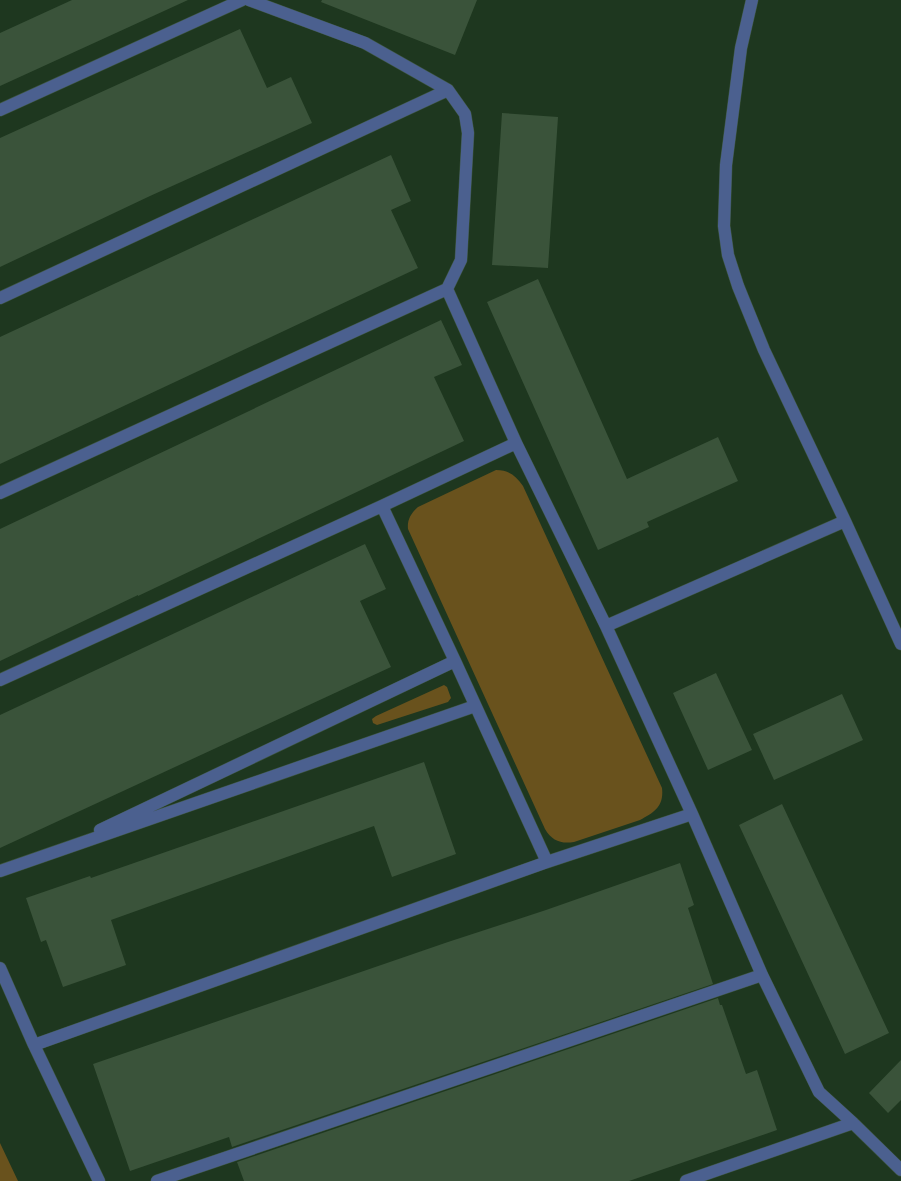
<svg xmlns="http://www.w3.org/2000/svg" width="901" height="1181" viewBox="0 0 901 1181" font-family="'Roboto Serif',serif">
  <style>
    .green { fill: #69521d }
    .building { fill: #3a533a }
    .lines { fill: none; stroke-linecap: round; stroke-linejoin: round }
    .minor-casing { stroke: #3d553e; stroke-width: 13 }
    .minor { stroke: #4b608f; stroke-width: 12 }
  </style>
  <rect width="100%" height="100%" fill="#1e371f"/>
  <path class="green" d="M 496,470 C 509,470 516,476 523,486 L 662,788 C 664,806 655,812 640,820 L 574,842 C 561,844 552,841 545,829 L 408,529 C 407,520 411,513 418,507 Z
    M 444,685 L 447,687 L 451,698 L 448,702 L 377,725 L 373,723 L 372,719 L 376,716 Z
    M 0,1143 L 18,1181 L 0,1181 Z"/>
  <path class="building" d="M 72,0 L 188,0 L 0,86 L 0,33 Z
    M 322,0 L 477,0 L 455,55 L 321,2 Z
    M 240,29 L 267,88 L 291,77 L 312,123 L 150,196 L 0,267 L 0,138 Z
    M 502,113 L 558,117 L 548,268 L 492,265 Z
    M 391,155 L 411,201 L 391,210 L 418,268 L 0,464 L 0,337 Z
    M 538,279 L 627,479 L 718,437 L 738,481 L 647,522 L 649,527 L 598,550 L 487,302 Z
    M 441,320 L 462,365 L 434,377 L 464,441 L 138,596 L 138,595 L 0,661 L 0,529 Z
    M 365,544 L 386,589 L 360,601 L 391,667 L 0,848 L 0,715 Z
    M 716,673 L 752,750 L 708,770 L 673,693 Z
    M 842,694 L 863,740 L 774,780 L 753,734 Z
    M 424,762 L 456,854 L 392,877 L 374,826 L 337,839 L 111,920 L 126,965 L 63,987 L 46,940 L 41,942 L 26,898 L 90,876 L 91,878 Z
    M 782,804 L 889,1033 L 845,1054 L 739,825 Z
    M 680,863 L 694,905 L 688,908 L 713,984 L 232,1147 L 229,1137 L 130,1171 L 93,1064 L 448,942 L 546,910 Z
    M 718,998 L 720,1005 L 722,1005 L 746,1074 L 757,1070 L 777,1130 L 629,1181 L 244,1181 L 237,1162 Z
    M 901,1060 L 901,1100 L 888,1113 L 869,1093 Z"/>
  <g class="lines">
    <defs>
      <path id="minor" d="M 249,0 L 365,43 L 448,90 L 465,114 L 468,133 L 461,260 L 447,289 L 516,443 L 606,626 L 692,814 L 762,975 L 819,1092 L 853,1123 L 901,1170
        M 752,0 L 741,48 L 726,165 L 724,226 L 728,255 L 738,286 L 764,350 L 845,521 L 901,644
        M 0,110 L 242,0
        M 0,298 L 448,90
        M 0,493 L 447,289
        M 382,506 L 455,661 L 547,862
        M 606,626 L 845,521
        M 0,680 L 382,506 L 516,443
        M 100,830 L 455,661
        M 0,871 L 475,706
        M 0,968 L 34,1045 L 99,1181
        M 34,1045 L 547,862 L 692,814
        M 157,1181 L 762,975
        M 686,1181 L 853,1123"/>
    </defs>
    <use href="#minor" class="minor-casing"/>
    <use href="#minor" class="minor"/>
  </g>
</svg>
